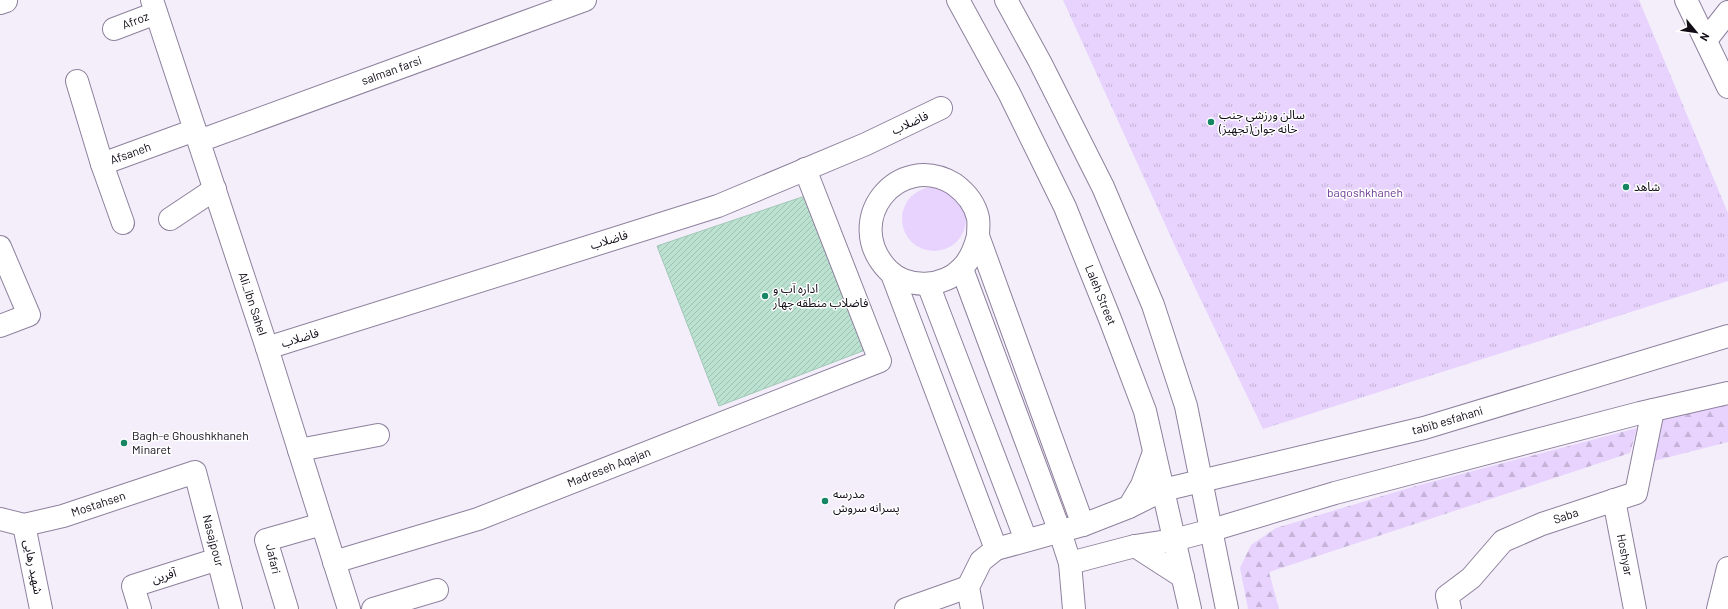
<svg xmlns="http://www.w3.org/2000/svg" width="1728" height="609" viewBox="0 0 1728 609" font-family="Barlow,'Noto Sans Arabic',sans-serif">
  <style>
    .green { fill: #e7d3fd }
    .forest { fill: url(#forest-firs) }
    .park { fill: url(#park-tufts) }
    .building { fill: url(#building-hatch); stroke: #a1c7b6 }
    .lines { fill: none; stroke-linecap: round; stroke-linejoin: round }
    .minor-casing { stroke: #8e809d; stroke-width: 24 }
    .major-casing { stroke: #8e809d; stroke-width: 24 }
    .minor { stroke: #fff; stroke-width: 22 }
    .major { stroke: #fff; stroke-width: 22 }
    .poi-dot { fill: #168563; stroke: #fff; stroke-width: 1.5 }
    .labels { text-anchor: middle; stroke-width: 3; stroke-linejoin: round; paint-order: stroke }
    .street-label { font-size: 12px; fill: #110b16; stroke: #fff }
    .poi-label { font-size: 12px; fill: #110b16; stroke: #fff; text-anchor: start }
    .park-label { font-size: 12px; fill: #6b3894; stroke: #fff }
  </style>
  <defs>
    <pattern id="forest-firs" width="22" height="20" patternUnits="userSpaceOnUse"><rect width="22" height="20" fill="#e7d3fd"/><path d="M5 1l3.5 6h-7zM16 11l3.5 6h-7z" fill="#c5b4d8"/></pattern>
    <pattern id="park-tufts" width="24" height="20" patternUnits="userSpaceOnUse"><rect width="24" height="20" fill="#e7d3fd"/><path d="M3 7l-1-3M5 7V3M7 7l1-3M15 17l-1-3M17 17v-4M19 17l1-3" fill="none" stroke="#c5b4d8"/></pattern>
    <pattern id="building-hatch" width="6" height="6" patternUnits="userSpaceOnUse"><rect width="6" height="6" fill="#bbe1d0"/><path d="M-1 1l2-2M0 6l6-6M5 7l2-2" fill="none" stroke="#a0c0b2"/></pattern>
  </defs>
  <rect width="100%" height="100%" fill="#f4eefb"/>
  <path class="green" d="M902 219a32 32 0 1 1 64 0a32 32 0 1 1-64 0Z"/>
  <path class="forest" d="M 1728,405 L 1728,442 L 1654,461 L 1661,419 Z
    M 1637,428 L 1630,453 L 1269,572 L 1279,609 L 1248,609 L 1240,568 L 1251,545 L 1276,528 L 1412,487 Z"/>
  <path class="park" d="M 1063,0 L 1639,0 L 1728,213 L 1728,281 L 1263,429 L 1175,246 Z"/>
  <path class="building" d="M 814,193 L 873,347 L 719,406 L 657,246 Z"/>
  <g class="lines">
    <defs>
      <g id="minor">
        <path id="s1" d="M 152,0 L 267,348 L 349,609"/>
        <path d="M 1686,0 L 1728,87"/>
        <path d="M 0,3 L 6,1"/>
        <path id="s2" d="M 114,29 L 156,13"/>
        <path d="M 1706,40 L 1728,12"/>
        <path d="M 77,81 L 102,164"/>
        <path id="s3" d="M 199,141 L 585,0"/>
        <path d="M 170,219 L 215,189"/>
        <path id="s4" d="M 123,223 L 102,164 L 195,130"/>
        <path d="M 978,236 C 975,248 971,259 962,268 C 943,288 907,289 888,270 C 841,221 898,150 954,184 C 965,192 975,204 978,218 C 979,224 978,230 978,236 L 1083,525"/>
        <path d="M 0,247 L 29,315 L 0,326"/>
        <path d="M 962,269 L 1060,532 L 1070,563 L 1074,609"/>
        <path d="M 892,274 L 996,549"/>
        <path d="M 928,284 L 1026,540"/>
        <path d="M 267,348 L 718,206 L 866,144 L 941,108"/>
        <path d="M 299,450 L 378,435"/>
        <path id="s5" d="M 1614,500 L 1635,609"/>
        <path d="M 1129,507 L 1142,485 L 1154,452"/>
        <path id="s6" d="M 0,519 L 24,525 L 63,516 L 195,472 L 231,609"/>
        <path d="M 24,525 L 41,609"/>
        <path d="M 1135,546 L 1183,577"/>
        <path id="s7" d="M 334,562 L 478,519 L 880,361 L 805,169"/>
        <path d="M 1070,563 L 1135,546 L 1174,540 L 1212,530 L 1335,493 L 1640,413 L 1728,393"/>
        <path d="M 140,609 L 133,586 L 218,559"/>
        <path d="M 287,609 L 266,540 L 322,524"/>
        <path d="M 373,609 L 437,590"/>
        <path d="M 906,609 L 968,587"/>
        <path id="s8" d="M 972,609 L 968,587 L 981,561 L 996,549 L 1083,525 L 1129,507 L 1163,490 L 1424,428 L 1728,336"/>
        <path id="s9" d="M 1450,609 L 1447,596 L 1471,578 L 1503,541 L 1542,524 L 1636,493 L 1653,410"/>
        <path d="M 1718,609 L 1728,568"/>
      </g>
      <g id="major">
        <path id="s10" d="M 958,0 L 1009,93 L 1065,207 L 1110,319 L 1145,411 L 1190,609"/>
        <path d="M 1006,0 L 1040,62 L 1103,187 L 1153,305 L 1186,406 L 1227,609"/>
      </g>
    </defs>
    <use href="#minor" class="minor-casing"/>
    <use href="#major" class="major-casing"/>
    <use href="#minor" class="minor"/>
    <use href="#major" class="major"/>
  </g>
  <g class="poi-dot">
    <circle cx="1211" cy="122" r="4"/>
    <circle cx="1626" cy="187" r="4"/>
    <circle cx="765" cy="296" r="4"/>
    <circle cx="124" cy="443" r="4"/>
    <circle cx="825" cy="501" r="4"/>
  </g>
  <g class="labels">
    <g class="street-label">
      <text dy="4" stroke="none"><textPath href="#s2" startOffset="23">Afroz</textPath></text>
      <text dy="4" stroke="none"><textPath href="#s3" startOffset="205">salman farsi</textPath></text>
      <text transform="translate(910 123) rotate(-25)" y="4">فاضلاب</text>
      <text dy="4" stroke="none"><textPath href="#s4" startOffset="93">Afsaneh</textPath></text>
      <text transform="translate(609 240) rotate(-17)" y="4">فاضلاب</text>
      <text dy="4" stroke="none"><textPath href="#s10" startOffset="328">Laleh Street</textPath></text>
      <text dy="4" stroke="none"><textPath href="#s1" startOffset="320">Ali_ibn Sahel</textPath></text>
      <text transform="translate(300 338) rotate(-17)" y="4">فاضلاب</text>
      <text dy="4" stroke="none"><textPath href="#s8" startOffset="541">tabib esfahani</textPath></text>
      <text dy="4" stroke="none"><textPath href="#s7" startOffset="291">Madreseh Aqajan</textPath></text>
      <text dy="4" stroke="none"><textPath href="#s6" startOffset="102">Mostahsen</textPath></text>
      <text dy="4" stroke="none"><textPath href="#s9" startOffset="160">Saba</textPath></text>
      <text dy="4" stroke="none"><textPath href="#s6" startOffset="275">Nasajpour</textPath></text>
      <text dy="4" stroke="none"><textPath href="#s5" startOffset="56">Hoshyar</textPath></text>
      <text transform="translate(273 559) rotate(77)" y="4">Jafari</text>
      <text transform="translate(33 567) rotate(79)" y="4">شهید رهایی</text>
      <text transform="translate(164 576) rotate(-17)" y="4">آفرین</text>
    </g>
    <g class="poi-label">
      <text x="1219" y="119">سالن ورزشی جنب<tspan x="1219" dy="14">خانه جوان(تجهیز)</tspan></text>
      <text x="1634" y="191">شاهد</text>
      <text x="773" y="293">اداره آب و<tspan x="773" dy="14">فاضلاب منطقه چهار</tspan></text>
      <text x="132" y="440">Bagh-e Ghoushkhaneh<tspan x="132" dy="14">Minaret</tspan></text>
      <text x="833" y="498">مدرسه<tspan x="833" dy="14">پسرانه سروش</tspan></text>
    </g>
    <g class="park-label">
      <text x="1365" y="197">baqoshkhaneh</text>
    </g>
  </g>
  <g transform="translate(1696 32) rotate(119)" stroke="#ffffff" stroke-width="3" paint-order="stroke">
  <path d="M0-3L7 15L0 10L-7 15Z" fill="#110b16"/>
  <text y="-6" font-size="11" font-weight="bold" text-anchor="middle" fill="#110b16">N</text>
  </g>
</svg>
